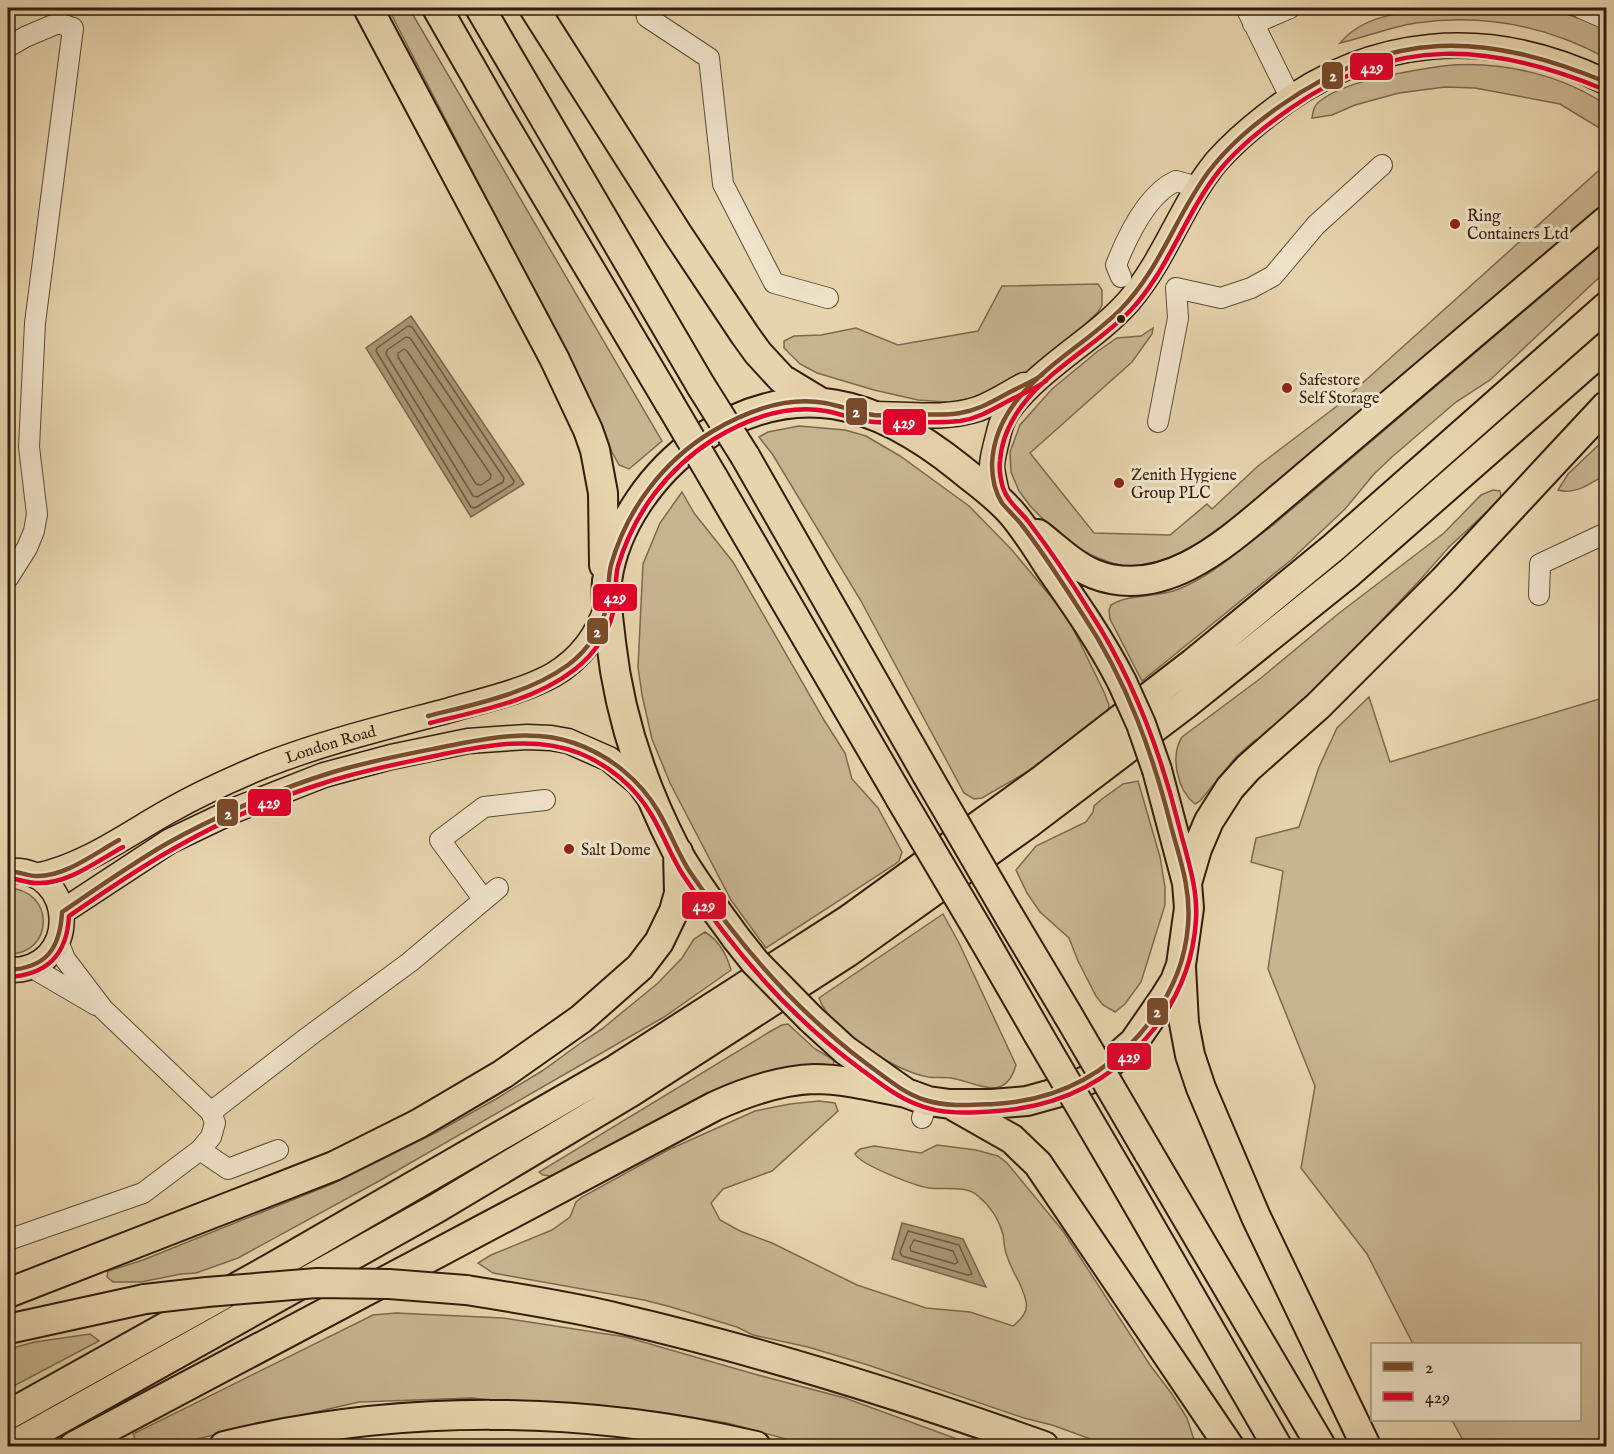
<svg xmlns="http://www.w3.org/2000/svg" width="1614" height="1454" viewBox="0 0 1614 1454" font-family="'IM FELL English',serif">
  <style>
    .green { fill: #c7b591; stroke: #7c694e; stroke-width: 1.5 }
    .water { fill: #a89676; stroke: #78664b; stroke-width: 1.5 }
    .lines { fill: none; stroke-linecap: round; stroke-linejoin: round }
    .shore { stroke: #6c5a40; stroke-width: 1.5 }
    .minor-casing { stroke: #5e4b33; stroke-width: 22 }
    .major-casing { stroke: #311d0a; stroke-width: 27 }
    .highway-casing { stroke: #311d0a; stroke-width: 32 }
    .minor { stroke: #efe3ca; stroke-width: 20 }
    .major { stroke: #e6d4ad; stroke-width: 24 }
    .highway { stroke: #e6d4ad; stroke-width: 28 }
    .highway-bridge-casing { stroke: #311d0a; stroke-width: 32; stroke-linecap: butt }
    .highway-bridge { stroke: #e6d4ad; stroke-width: 28 }
    .bus-1-casing { stroke: #efe3ca; stroke-width: 9 }
    .bus-2-casing { stroke: #efe3ca; stroke-width: 9 }
    .bus-1 { stroke: #7a4b2a; stroke-width: 4.5 }
    .bus-2 { stroke: #e4002b; stroke-width: 4.5 }
    .poi-dot { fill: #8f2418; stroke: #efe3ca; stroke-width: 2 }
    .bus-dot { fill: #311d0a; stroke: #efe3ca; stroke-width: 2 }
    .labels { text-anchor: middle; stroke-width: 6; stroke-linejoin: round; paint-order: stroke }
    .poi-label { font-size: 16px; fill: #311d0a; stroke: #efe3ca; text-anchor: start }
    .street-label { font-size: 16px; fill: #311d0a; stroke: #efe3ca }
    .line-badge { stroke: #efe3ca; stroke-width: 2 }
    .badge-label { font-size: 16px; text-anchor: middle; font-weight: bold; fill: #fff }
  </style>
  <rect width="100%" height="100%" fill="#e6d4ad"/>
  <filter id="stains"><feTurbulence type="fractalNoise" baseFrequency=".00333" numOctaves="4"/><feColorMatrix values="0 0 0 0 .2 0 0 0 0 .09 0 0 0 0 .02 0 0 0 .5 -.17"/></filter>
  <radialGradient id="worn" r=".72"><stop offset=".6" stop-color="#630" stop-opacity="0"/><stop offset="1" stop-color="#630" stop-opacity=".3"/></radialGradient>
  <path class="green" d="M 388,8 L 409,8 L 662,441 L 629,469 L 619,465 L 612,452 L 569,358 Z
    M 1440,8 L 1507,8 L 1566,14 L 1606,27 L 1606,58 C 1547,26 1483,13 1416,23 C 1390,27 1366,37 1340,43 C 1364,14 1405,12 1440,8 Z
    M 1443,66 C 1498,60 1561,74 1606,105 L 1606,132 L 1560,104 L 1475,88 L 1445,87 L 1399,93 L 1355,105 L 1332,115 L 1312,118 C 1313,111 1314,105 1320,101 C 1346,80 1410,71 1443,66 Z
    M 1606,164 L 1606,203 L 1340,433 L 1188,555 L 1136,568 L 1114,564 L 1091,555 L 1062,538 L 1031,507 L 1019,491 L 1011,472 L 1010,452 L 1020,425 L 1052,389 L 1098,351 L 1117,338 L 1141,336 L 1153,328 L 1152,334 L 1132,362 L 1030,453 L 1094,533 L 1170,535 L 1207,504 L 1212,509 L 1258,466 L 1337,406 Z
    M 1606,241 L 1606,271 L 1490,380 L 1456,402 L 1393,456 L 1374,474 L 1345,509 L 1291,560 L 1142,681 L 1110,619 L 1109,610 L 1111,605 C 1131,593 1157,598 1179,589 C 1214,575 1241,548 1272,526 Z
    M 1098,284 L 1102,290 L 1102,305 L 1098,312 L 1079,330 L 1027,373 L 997,391 L 960,403 L 918,400 L 874,390 L 817,373 L 800,364 L 784,348 L 784,341 L 794,336 L 821,335 L 856,328 L 898,345 L 978,331 L 1002,286 Z
    M 799,426 L 845,430 L 866,436 L 900,456 L 969,506 L 1011,549 L 1067,616 L 1104,692 L 1109,705 L 1108,712 L 1039,765 L 982,798 L 974,799 L 964,793 L 861,601 L 773,455 L 759,437 L 768,432 Z
    M 1606,438 L 1606,474 C 1592,483 1575,495 1558,490 L 1568,474 Z
    M 1493,490 L 1500,491 L 1501,497 L 1493,506 L 1449,547 L 1419,581 L 1311,695 L 1269,734 L 1254,741 L 1236,757 L 1200,801 L 1195,804 C 1177,790 1170,756 1182,737 L 1261,678 L 1338,614 L 1444,533 L 1481,495 Z
    M 682,492 L 694,513 L 733,562 L 824,720 L 845,753 L 852,779 L 878,808 L 902,852 L 899,861 L 894,865 L 766,948 L 731,900 L 670,783 L 652,739 L 642,695 L 638,667 L 643,564 L 660,523 Z
    M 1369,697 L 1390,762 L 1606,697 L 1606,1446 L 1466,1446 L 1452,1420 L 1580,1420 L 1580,1344 L 1413,1344 L 1367,1254 L 1301,1168 L 1315,1086 L 1268,969 L 1283,871 L 1251,862 L 1256,838 L 1299,827 L 1319,767 L 1337,728 Z
    M 1138,781 L 1160,857 L 1165,887 L 1165,905 L 1141,982 L 1125,1004 L 1115,1012 L 1103,1005 L 1096,996 L 1078,961 L 1069,938 L 1040,912 L 1027,893 L 1016,870 L 1036,846 L 1086,822 L 1093,812 L 1094,806 L 1102,799 L 1123,784 Z
    M 8,888 C 56,890 54,955 8,954 Z
    M 943,914 L 959,943 L 1016,1065 C 1005,1104 977,1082 951,1078 C 944,1077 936,1078 928,1077 C 894,1071 831,1031 819,998 Z
    M 705,932 C 719,941 726,953 731,970 L 664,1017 L 379,1181 L 238,1258 L 196,1273 L 181,1274 L 141,1282 L 113,1282 L 107,1277 L 108,1271 L 143,1260 L 332,1184 L 439,1131 L 496,1099 L 542,1071 L 582,1042 L 602,1029 L 658,983 L 682,958 L 694,939 Z
    M 788,1024 L 815,1049 L 834,1060 L 833,1067 L 550,1176 L 543,1175 L 539,1172 L 771,1031 L 782,1025 Z
    M 819,1101 L 835,1103 L 838,1111 L 772,1171 L 723,1189 L 711,1203 L 720,1220 L 740,1231 L 772,1243 L 857,1285 L 926,1308 L 970,1312 L 1013,1326 C 1032,1311 1028,1302 1019,1282 C 1014,1273 1009,1263 1006,1253 C 1004,1247 1004,1240 1003,1234 C 999,1220 990,1206 978,1196 C 966,1185 944,1190 929,1188 C 915,1186 861,1165 855,1154 L 860,1149 L 874,1146 L 921,1153 L 937,1145 L 976,1150 L 998,1156 L 1007,1163 L 1063,1231 L 1150,1365 L 1172,1394 L 1187,1418 L 1196,1446 L 1110,1446 L 1052,1425 L 1024,1418 L 868,1365 L 808,1347 L 753,1335 L 737,1327 L 671,1307 L 644,1300 L 493,1273 L 478,1263 L 491,1255 L 552,1230 L 570,1217 L 576,1202 L 582,1197 L 668,1150 L 755,1111 L 790,1104 Z
    M 396,1313 L 503,1318 L 626,1337 L 754,1374 L 845,1398 L 976,1446 L 811,1446 L 727,1423 L 678,1415 L 652,1411 L 505,1402 L 472,1398 L 359,1402 L 166,1446 L 138,1446 L 133,1434 L 373,1315 Z
    M 90,1334 L 99,1341 L 8,1389 L 8,1349 L 35,1342 Z"/>
  <path class="water" d="M 411,316 L 524,484 L 471,517 L 366,348 Z
    M 902,1223 L 963,1239 L 986,1287 L 892,1259 Z"/>
  <g class="lines">
    <path class="shore" d="M 408,326 L 412,327 L 514,481 L 513,484 L 475,508 L 471,507 L 376,351 L 377,348 Z
      M 406,337 L 410,338 L 504,478 L 503,482 L 477,497 L 473,496 L 386,354 L 387,350 Z
      M 404,349 L 407,351 L 491,475 L 490,479 L 481,485 L 476,484 L 398,357 L 398,353 Z
      M 908,1231 L 959,1245 L 972,1274 L 968,1275 L 902,1256 L 900,1252 Z
      M 914,1240 L 953,1251 L 958,1262 L 955,1264 L 911,1251 L 910,1247 Z"/>
    <defs>
      <path id="minor" d="M 645,8 L 647,17 L 709,58 L 723,184 L 774,283 L 828,298
        M 1246,8 L 1290,97
        M 1581,8 L 1606,19
        M 1253,24 L 1290,8
        M 8,47 L 25,37 L 58,23 L 73,28 L 35,323 L 29,447 L 37,514 L 34,531 L 27,548 L 8,578
        M 1121,277 L 1116,265 C 1127,237 1147,194 1176,181 L 1198,187
        M 1158,422 L 1178,318 L 1176,288 L 1221,298 L 1251,288 L 1273,276 L 1316,225 L 1382,165
        M 1539,595 L 1540,564 L 1606,533
        M 484,900 L 440,840 L 484,807 L 545,800
        M 58,941 L 65,959 L 103,1009 L 211,1112
        M 31,967 L 96,1005
        M 922,1118 L 928,1101
        M 200,1150 L 228,1169 L 278,1150
        M 8,1240 L 143,1193 L 200,1150 L 211,1137 L 215,1123 L 211,1112 L 308,1037 L 410,962 L 498,888"/>
      <g id="major">
        <path d="M 873,414 C 907,414 945,420 978,409 C 994,403 1009,393 1024,385"/>
        <path d="M 998,498 C 996,488 993,477 992,467 C 992,458 995,449 997,440 C 999,433 1000,425 1004,418 C 1008,409 1016,401 1023,393 C 1055,359 1098,336 1129,301 C 1165,259 1181,205 1216,162 C 1231,145 1248,130 1266,116 C 1368,34 1489,25 1606,82"/>
        <path d="M 8,871 C 77,865 82,972 8,970"/>
        <path id="s1" d="M 36,876 C 85,866 126,835 169,811 C 199,794 232,779 263,766 C 324,742 387,727 450,710 C 484,700 522,692 553,675 C 580,659 598,635 607,605"/>
        <path d="M 62,912 L 170,841 L 235,810 L 324,775 L 391,757 L 468,741 L 527,737 L 551,738 L 568,741 L 609,759 L 638,783 L 649,798"/>
      </g>
      <path id="highway" d="M 368,8 L 554,358 L 588,430 L 595,450 L 603,493 L 604,565
        M 437,8 L 500,118 L 670,404
        M 480,8 L 701,386
        M 534,8 L 677,233 L 745,335 L 758,353 L 782,379 L 820,402
        M 745,456 L 927,775
        M 713,477 L 900,798
        M 1038,534 C 1056,548 1073,565 1094,574 C 1168,603 1235,535 1287,492 L 1606,221
        M 1187,883 L 1197,849 L 1209,821 L 1230,788 L 1248,768 L 1318,706 L 1444,580 L 1606,406
        M 1009,916 L 1068,1015
        M 736,938 C 716,910 693,881 676,850 C 643,786 619,714 611,642 C 609,622 605,601 607,581 C 615,524 654,471 700,439 C 796,375 877,401 961,469 C 979,484 1000,498 1015,517 C 1028,533 1039,551 1050,568 C 1076,605 1101,641 1122,682
        M 984,940 L 1038,1034
        M 1181,967 L 1184,1023 L 1190,1055 L 1201,1088 L 1256,1217 L 1366,1446
        M 811,1019 L 845,1050 L 906,1093 L 928,1101 L 950,1104 L 992,1104 L 1027,1101 L 1063,1091 L 1094,1077 L 1134,1042 L 1165,997 L 1175,981 L 1181,965 L 1189,908 L 1187,883 L 1157,770
        M 954,1106 L 1012,1139 L 1038,1164 L 1229,1446
        M 1148,1152 L 1321,1446
        M 1120,1174 L 1277,1446
        M 466,1290 C 517,1298 568,1306 618,1318 C 763,1352 904,1396 1044,1446
        M 8,1293 L 334,1166 L 418,1124 L 503,1074 L 581,1019 L 640,967 L 659,942 L 674,911 L 679,893 L 678,852
        M 8,1329 L 145,1299
        M 8,1415 L 273,1267 L 616,1069 L 848,920 L 1043,779 L 1193,663 L 1334,547 L 1606,307
        M 12,1446 L 437,1208 L 631,1092 L 848,952 L 1029,823 L 1186,704 L 1349,573 L 1606,347
        M 74,1446 L 715,1106 C 746,1092 780,1080 814,1079 C 845,1079 876,1087 906,1093
        M 224,1446 C 398,1404 582,1405 756,1446"/>
    </defs>
    <use href="#minor" class="minor-casing"/>
    <use href="#major" class="major-casing"/>
    <use href="#highway" class="highway-casing"/>
    <use href="#minor" class="minor"/>
    <use href="#major" class="major"/>
    <use href="#highway" class="highway"/>
    <defs>
      <path id="highway-bridge" d="M 701,386 L 745,456
        M 670,404 L 713,477
        M 1122,682 L 1141,724 L 1157,770
        M 927,775 L 1009,916
        M 900,798 L 984,940
        M 736,938 L 755,962 L 811,1019
        M 1068,1015 L 1148,1152
        M 1038,1034 L 1120,1174
        M 145,1299 L 207,1292 L 317,1283 L 389,1284 L 466,1290"/>
    </defs>
    <use href="#highway-bridge" class="highway-bridge-casing"/>
    <use href="#highway-bridge" class="highway-bridge"/>
    <defs>
      <path id="bus-1" d="M 428,716 C 475,704 528,694 568,665 C 588,650 605,626 607,601 C 609,589 608,577 611,565 C 627,509 663,461 713,431 C 747,411 786,396 825,403 C 842,406 858,413 874,415 C 885,416 895,414 906,414 C 924,414 942,416 960,413 C 979,410 993,401 1010,392 C 1021,386 1032,382 1042,375
        M 8,871 C 18,871 27,876 36,876 C 65,877 95,853 119,840
        M 8,970 C 46,968 60,949 62,912 C 96,889 130,865 166,844 C 214,817 278,789 330,773 C 365,762 402,755 438,748 C 482,739 530,728 574,743 C 609,755 640,780 658,811 C 670,831 677,852 690,872 C 739,945 796,1011 867,1064 C 885,1077 903,1093 925,1100 C 947,1107 971,1105 994,1104 C 1051,1101 1100,1079 1139,1035 C 1167,1003 1185,968 1188,925 C 1191,891 1181,862 1172,830 C 1153,754 1127,681 1083,615 C 1063,584 1043,552 1021,524 C 1018,520 1005,507 1002,503 C 995,492 992,477 992,464 C 995,389 1074,356 1120,310 C 1160,270 1176,215 1209,171 C 1229,145 1254,124 1280,106 C 1391,28 1485,32 1606,82"/>
      <path id="bus-2" d="M 430,723 C 478,711 534,701 574,670 C 595,654 612,629 615,602 C 616,590 615,578 618,566 C 634,513 667,469 714,439 C 747,419 787,404 826,411 C 842,414 858,421 874,422 C 885,423 895,422 906,422 C 924,422 942,423 960,421 C 981,418 996,407 1014,398 C 1025,393 1036,388 1046,381
        M 8,878 C 18,879 27,883 36,883 C 67,885 97,861 123,847
        M 8,977 C 47,975 67,955 69,916 C 103,893 137,869 173,849 C 220,822 272,799 324,783 C 363,770 404,763 444,754 C 488,745 536,736 579,753 C 609,765 635,787 651,814 C 663,834 671,856 683,875 C 731,948 788,1015 858,1067 C 876,1080 895,1096 916,1104 C 941,1115 970,1113 997,1111 C 1054,1107 1103,1086 1142,1043 C 1174,1008 1193,968 1196,920 C 1198,887 1187,858 1179,826 C 1160,750 1133,678 1090,612 C 1071,581 1050,550 1028,521 C 1019,510 1008,502 1003,488 C 1001,481 999,469 1000,461 C 1005,389 1087,356 1131,310 C 1169,269 1185,214 1219,171 C 1239,146 1265,126 1291,108 C 1395,35 1491,43 1603,89"/>
    </defs>
    <use href="#bus-1" class="bus-1-casing"/>
    <use href="#bus-2" class="bus-2-casing"/>
    <use href="#bus-1" class="bus-1"/>
    <use href="#bus-2" class="bus-2"/>
  </g>
  <g class="poi-dot">
    <circle cx="1455" cy="224" r="6"/>
    <circle cx="1287" cy="388" r="6"/>
    <circle cx="1119" cy="483" r="6"/>
    <circle cx="569" cy="849" r="6"/>
  </g>
  <circle class="bus-dot" cx="1121" cy="319" r="5"/>
  <g class="labels">
    <g class="poi-label">
      <text x="1467" y="221">Ring<tspan x="1467" dy="18">Containers Ltd</tspan></text>
      <text x="1299" y="385">Safestore<tspan x="1299" dy="18">Self Storage</tspan></text>
      <text x="1131" y="480">Zenith Hygiene<tspan x="1131" dy="18">Group PLC</tspan></text>
      <text x="581" y="855">Salt Dome</text>
    </g>
    <g class="street-label">
      <text dy="6" stroke="none"><textPath href="#s1" startOffset="324">London Road</textPath></text>
    </g>
  </g>
  <g class="line-badge">
    <rect x="1349" y="52" width="45" height="29" rx="6" fill="#e4002b"/>
    <rect x="1321" y="61" width="23" height="29" rx="6" fill="#7a4b2a"/>
    <rect x="845" y="397" width="23" height="29" rx="6" fill="#7a4b2a"/>
    <rect x="882" y="408" width="45" height="28" rx="6" fill="#e4002b"/>
    <rect x="592" y="583" width="46" height="29" rx="6" fill="#e4002b"/>
    <rect x="586" y="617" width="23" height="28" rx="6" fill="#7a4b2a"/>
    <rect x="247" y="788" width="45" height="29" rx="6" fill="#e4002b"/>
    <rect x="216" y="798" width="23" height="29" rx="6" fill="#7a4b2a"/>
    <rect x="681" y="891" width="46" height="29" rx="6" fill="#e4002b"/>
    <rect x="1146" y="997" width="23" height="29" rx="6" fill="#7a4b2a"/>
    <rect x="1106" y="1042" width="46" height="29" rx="6" fill="#e4002b"/>
  </g>
  <g class="badge-label">
    <text x="1372" y="73">429</text>
    <text x="1333" y="81">2</text>
    <text x="856" y="417">2</text>
    <text x="904" y="428">429</text>
    <text x="615" y="603">429</text>
    <text x="597" y="637">2</text>
    <text x="269" y="808">429</text>
    <text x="228" y="819">2</text>
    <text x="704" y="911">429</text>
    <text x="1157" y="1017">2</text>
    <text x="1129" y="1062">429</text>
  </g>
  <rect width="1614" height="1454" fill="none" stroke="#e6d4ad" stroke-width="30"/>
  <rect x="9" y="9" width="1596" height="1436" fill="none" stroke="#311d0a" stroke-width="3"/>
  <rect x="15" y="15" width="1584" height="1424" fill="none" stroke="#311d0a" stroke-width="1.5"/>
  <rect x="1371" y="1343" width="210" height="78" fill="#efe3ca" stroke="#a3947d" stroke-width="1.5"/>
  <rect x="1383" y="1362" width="30" height="9" fill="#7a4b2a" stroke="#a3947d" stroke-width="1.5"/>
  <text x="1425" y="1373" font-size="18" fill="#311d0a">2</text>
  <rect x="1383" y="1392" width="30" height="9" fill="#e4002b" stroke="#a3947d" stroke-width="1.5"/>
  <text x="1425" y="1403" font-size="18" fill="#311d0a">429</text>
  <rect width="100%" height="100%" filter="url(#stains)"/>
  <rect width="100%" height="100%" fill="url(#worn)"/>
</svg>
